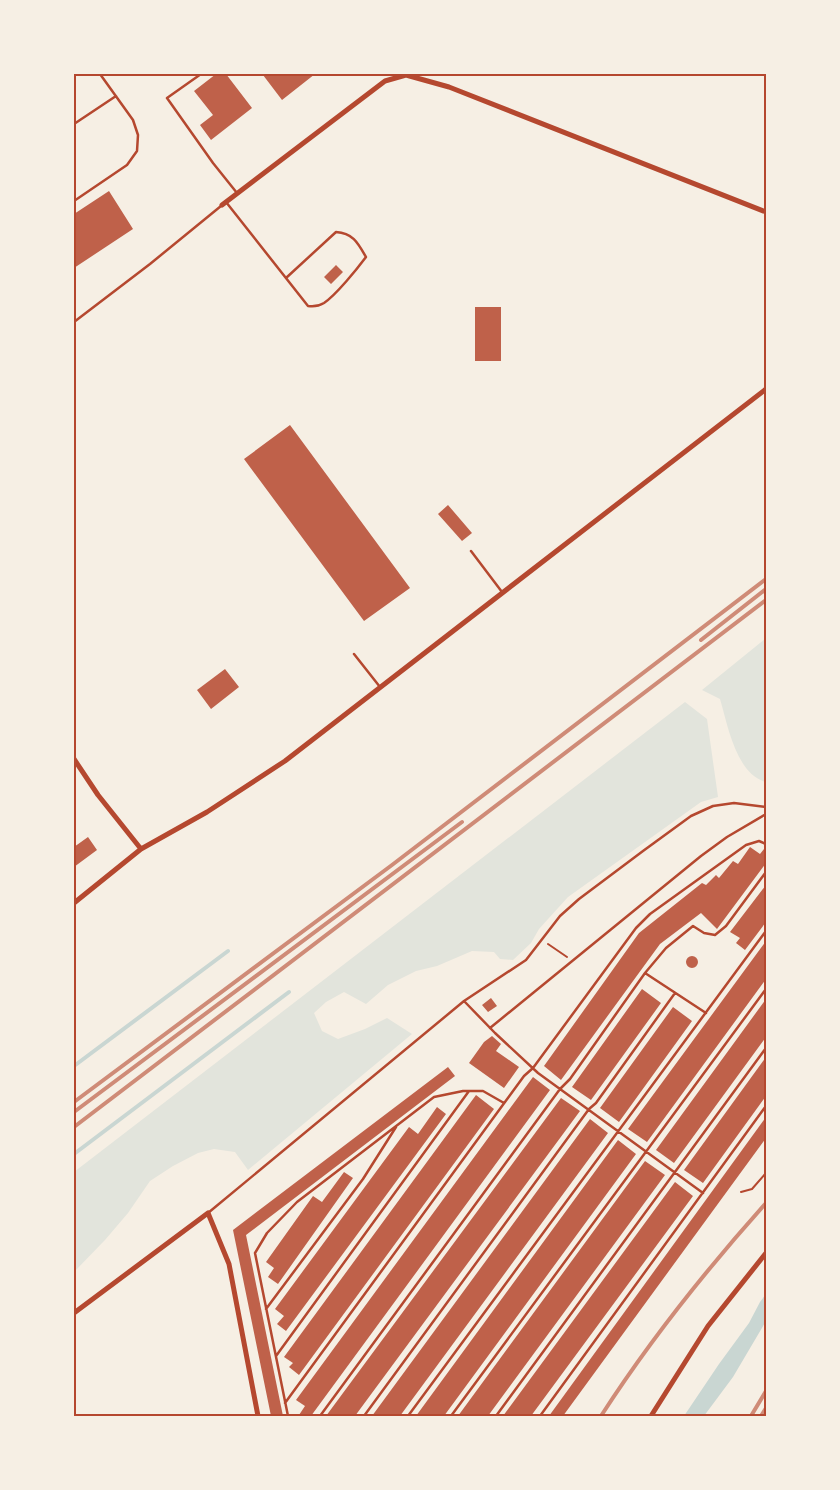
<svg xmlns="http://www.w3.org/2000/svg" width="840" height="1490" viewBox="0 0 840 1490" font-family="'IBM Plex Serif',serif">
  <style>
    .green { fill: #e2e4dc }
    .water { fill: #c9d6d2 }
    .lines { fill: none; stroke-linecap: round; stroke-linejoin: round }
    .stream { stroke: #c9d6d2; stroke-width: 4 }
    .building { fill: #bf614a }
    .path { stroke: #b5482f; stroke-width: 2 }
    .service { stroke: #b5482f; stroke-width: 2.5 }
    .minor { stroke: #b5482f; stroke-width: 5 }
    .rail { stroke: #cf8b77; stroke-width: 4 }
    .neatline { fill: none; stroke: #b5482f; stroke-width: 2 }
  </style>
  <rect width="100%" height="100%" fill="#f6efe4"/>
  <path class="green" d="M 766,638 L 766,782 C 736,774 728,726 720,699 L 702,690 Z
    M 685,702 L 707,719 L 718,797 L 701,802 L 568,897 L 539,929 L 531,943 L 513,960 L 500,959 L 494,952 L 472,951 L 437,966 L 416,971 L 388,985 L 366,1004 L 344,992 L 326,1002 L 314,1013 L 322,1031 L 338,1039 L 365,1029 L 387,1018 L 412,1034 L 248,1170 L 235,1152 L 214,1149 L 198,1153 L 173,1166 L 150,1181 L 128,1213 L 105,1240 L 74,1272 L 74,1172 Z"/>
  <path class="water" d="M 766,1294 L 766,1321 L 733,1377 L 704,1416 L 684,1416 L 719,1364 L 749,1323 L 760,1302 Z"/>
  <g class="lines">
    <path class="stream" d="M 74,1066 L 228,951
      M 74,1154 L 289,992"/>
  </g>
  <path class="building" d="M 216,74 L 226,74 L 252,108 L 211,140 L 200,125 L 213,115 L 194,91 Z
    M 264,74 L 315,74 L 282,100 L 263,75 Z
    M 109,191 L 133,229 L 74,268 L 74,214 Z
    M 336,265 L 343,272 L 331,284 L 324,277 Z
    M 475,307 L 501,307 L 501,361 L 475,361 Z
    M 290,425 L 410,588 L 364,621 L 244,459 Z
    M 448,505 L 472,533 L 462,541 L 438,514 Z
    M 225,669 L 239,687 L 211,709 L 197,690 Z
    M 88,837 L 97,850 L 74,867 L 74,847 Z
    M 750,847 L 760,854 L 764,849 L 766,850 L 766,863 L 717,929 L 701,913 L 660,944 L 561,1080 L 544,1066 L 639,933 L 702,883 L 706,885 L 716,875 L 719,878 L 733,861 L 738,864 Z
    M 766,885 L 766,922 L 745,950 L 736,943 L 740,938 L 730,932 Z
    M 766,941 L 766,979 L 647,1142 L 628,1129 Z
    M686 962a6 6 0 1 1 12 0a6 6 0 1 1-12 0Z
    M 642,989 L 661,1003 L 591,1100 L 572,1087 Z
    M 491,998 L 497,1006 L 488,1012 L 482,1005 Z
    M 766,999 L 766,1037 L 674,1163 L 656,1150 Z
    M 673,1007 L 692,1021 L 619,1122 L 600,1108 Z
    M 492,1036 L 501,1044 L 496,1051 L 519,1067 L 504,1088 L 469,1063 L 484,1042 Z
    M 766,1057 L 766,1096 L 703,1183 L 684,1170 Z
    M 448,1067 L 455,1076 L 246,1235 L 283,1416 L 271,1416 L 233,1230 Z
    M 533,1077 L 550,1090 L 311,1416 L 300,1416 L 299,1415 L 305,1406 L 296,1400 Z
    M 476,1095 L 494,1109 L 299,1375 L 289,1367 L 293,1363 L 284,1357 Z
    M 561,1098 L 580,1111 L 355,1416 L 326,1416 Z
    M 437,1107 L 446,1114 L 286,1331 L 277,1324 L 284,1316 L 275,1309 L 409,1127 L 418,1134 Z
    M 766,1117 L 766,1138 L 563,1416 L 549,1416 Z
    M 590,1119 L 608,1133 L 400,1416 L 372,1416 Z
    M 618,1140 L 636,1154 L 444,1416 L 416,1416 Z
    M 645,1161 L 665,1175 L 488,1416 L 458,1416 Z
    M 344,1172 L 353,1178 L 278,1284 L 268,1277 L 274,1268 L 266,1262 L 313,1196 L 322,1202 Z
    M 675,1182 L 693,1196 L 531,1416 L 503,1416 Z"/>
  <g class="lines">
    <path class="path" d="M 548,944 L 567,957
      M 741,1192 L 752,1189 L 766,1173"/>
    <path class="service" d="M 201,74 L 167,98 L 213,163 L 237,193
      M 74,124 L 116,96
      M 74,201 L 127,165 L 137,151 L 138,135 L 133,120 L 100,74
      M 226,202 L 308,306 C 314,307 319,306 324,303 C 336,295 357,269 366,257 C 358,243 353,233 336,232 L 286,278
      M 74,322 L 150,264 L 221,206
      M 471,551 L 502,592
      M 354,654 L 380,687
      M 645,973 L 706,1013
      M 464,1001 L 495,1033 L 538,1073 L 703,1193
      M 490,1028 L 701,856 L 727,837 L 766,814
      M 208,1213 L 464,1001 L 526,960 L 560,916 L 579,899 L 643,851 L 691,816 L 713,806 L 734,803 L 766,807
      M 266,1309 L 363,1179 L 396,1127
      M 276,1356 L 469,1091
      M 285,1403 L 524,1076 L 533,1068 L 636,928 L 650,914 L 746,845 L 759,841 L 766,844
      M 288,1416 L 255,1253 L 267,1233 L 297,1202 L 434,1097 L 463,1091 L 483,1091 L 504,1103
      M 320,1416 L 560,1089 L 570,1079 L 645,973 L 666,948 L 693,926 L 704,933 L 715,935 L 726,926 L 766,872
      M 364,1416 L 589,1109 L 596,1103 L 675,993
      M 408,1416 L 766,931
      M 451,1416 L 766,989
      M 496,1416 L 766,1048
      M 540,1416 L 766,1106"/>
    <path class="minor" d="M 222,205 L 385,81 L 406,75 L 449,87 L 766,212
      M 74,759 L 98,795 L 141,849
      M 74,903 L 141,849 L 207,812 L 285,761 L 766,389
      M 74,1313 L 208,1213 L 229,1264 L 258,1416
      M 651,1416 L 708,1326 L 766,1253"/>
    <path class="rail" d="M 701,640 L 766,589
      M 74,1102 L 392,865 L 766,579
      M 74,1112 L 462,822
      M 74,1127 L 766,600
      M 601,1416 C 650,1340 706,1270 766,1203
      M 751,1416 L 766,1391
      M 761,1416 L 766,1408"/>
  </g>
  <rect width="840" height="1490" fill="none" stroke="#f6efe4" stroke-width="150"/>
  <rect x="75" y="75" width="690" height="1340" class="neatline"/>
</svg>
